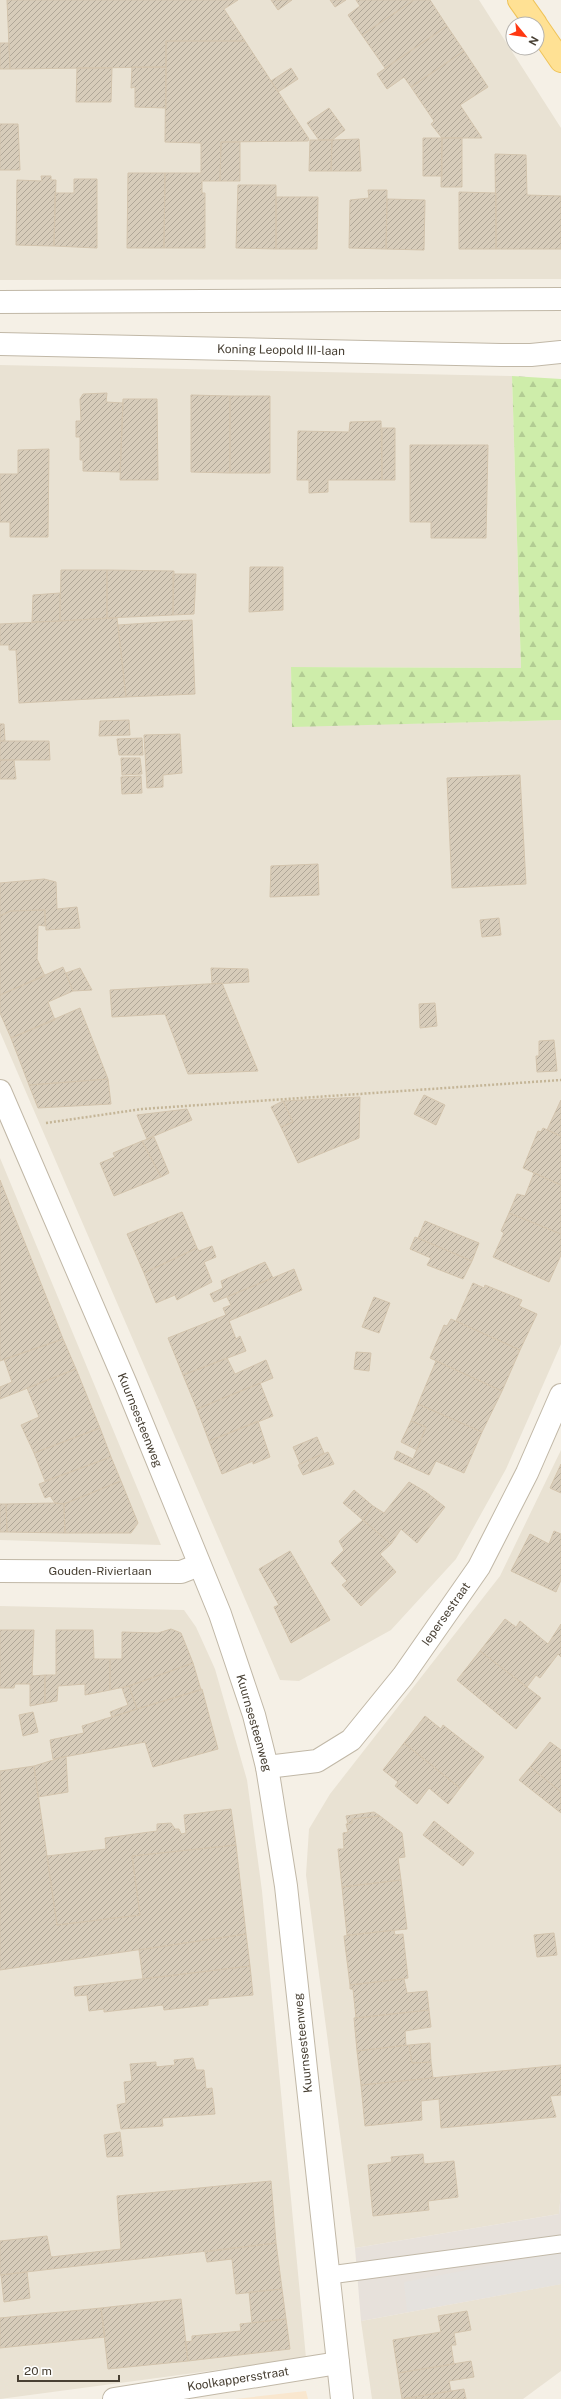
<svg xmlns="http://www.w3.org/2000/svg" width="561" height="2399" viewBox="0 0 561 2399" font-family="'Public Sans',sans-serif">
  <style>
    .residential { fill: #e9e2d3 }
    .commercial { fill: #f9e7cf }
    .industrial { fill: #e7e1db }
    .forest { fill: url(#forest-firs) }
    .parking { fill: #e5e2de }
    .building { fill: url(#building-hatch); stroke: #d3c4ad }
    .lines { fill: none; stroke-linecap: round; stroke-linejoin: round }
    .service-casing { stroke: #c1b8a7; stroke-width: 19 }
    .minor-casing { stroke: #c1b8a7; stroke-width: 24 }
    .tertiary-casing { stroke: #c1b8a7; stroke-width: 24 }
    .primary-casing { stroke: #efc359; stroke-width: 24 }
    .path { stroke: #c4b597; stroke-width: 2.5; stroke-dasharray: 2 2; stroke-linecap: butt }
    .service { stroke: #fff; stroke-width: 17 }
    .minor { stroke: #fff; stroke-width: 22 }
    .tertiary { stroke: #fff; stroke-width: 22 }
    .primary { stroke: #ffe194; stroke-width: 22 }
    .labels { text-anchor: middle; stroke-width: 3; stroke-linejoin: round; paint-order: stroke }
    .street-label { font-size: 12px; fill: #484034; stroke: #fff }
  </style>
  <defs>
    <pattern id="forest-firs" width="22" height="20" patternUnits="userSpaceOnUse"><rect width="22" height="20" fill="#ceedaa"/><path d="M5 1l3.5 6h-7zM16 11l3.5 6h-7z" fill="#b2cc93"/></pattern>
    <pattern id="building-hatch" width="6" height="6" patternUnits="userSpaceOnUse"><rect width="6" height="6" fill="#d7ccba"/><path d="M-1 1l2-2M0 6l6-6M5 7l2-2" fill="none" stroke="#b0a798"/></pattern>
  </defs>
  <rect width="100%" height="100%" fill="#f5f0e6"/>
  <path class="residential" d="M 0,0 L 479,0 L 561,128 L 561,279 L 0,280 Z
    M 0,365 L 512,376 L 521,668 L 291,667 L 292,726 L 561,720 L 561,1344 L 506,1469 L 456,1559 L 391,1630 L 299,1681 L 280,1680 L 0,1032 Z
    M 0,1158 L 161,1545 L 0,1540 Z
    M 561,1450 L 561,2191 L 559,2214 L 355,2248 L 306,1875 L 309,1829 L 330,1794 L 500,1576 Z
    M 0,1606 L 184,1610 L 196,1627 L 215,1669 L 247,1780 L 262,1891 L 306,2358 L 0,2399 Z
    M 561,2284 L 561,2371 L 523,2399 L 372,2399 L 361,2321 Z"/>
  <path class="commercial" d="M 306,2391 L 308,2399 L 235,2399 Z"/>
  <path class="industrial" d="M 561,2191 L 561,2284 L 361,2321 L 355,2248 L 559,2214 Z"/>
  <path class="forest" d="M 512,376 L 561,379 L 561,720 L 292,727 L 291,667 L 521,668 Z"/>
  <path class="parking" d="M 561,2252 L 561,2284 L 407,2312 L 404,2282 Z"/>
  <path class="building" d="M 7,0 L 238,0 L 224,9 L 245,41 L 166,41 L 166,67 L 10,69 Z
    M 271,0 L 292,0 L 278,10 Z
    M 330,0 L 346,0 L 335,7 Z
    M 356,0 L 414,0 L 362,35 L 348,15 L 360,6 Z
    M 414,0 L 430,0 L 447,26 L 385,68 L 362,35 Z
    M 447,26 L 464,51 L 411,87 L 404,77 L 387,89 L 377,74 Z
    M 166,41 L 245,41 L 309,139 L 308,141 L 221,142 L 220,181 L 202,181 L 202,193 L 205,193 L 205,248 L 164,248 L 165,173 L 201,173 L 201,143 L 165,142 Z
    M 0,43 L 9,43 L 10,69 L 0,69 Z
    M 464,51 L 488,87 L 460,105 L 482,138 L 442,138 L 431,124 L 434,121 L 411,87 Z
    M 132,67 L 166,67 L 166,108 L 135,107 L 135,87 L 131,88 Z
    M 77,68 L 112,68 L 111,102 L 76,102 Z
    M 291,68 L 298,79 L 278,92 L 271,81 Z
    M 329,108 L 345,130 L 332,140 L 319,140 L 307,123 Z
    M 0,124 L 18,124 L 20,170 L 0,170 Z
    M 423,138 L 442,138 L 442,176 L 423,176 Z
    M 442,138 L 462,138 L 462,187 L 441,187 Z
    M 359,139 L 361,171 L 331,171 L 332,140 Z
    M 310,140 L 332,140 L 331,171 L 309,171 Z
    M 221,142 L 240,142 L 240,181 L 220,181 Z
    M 495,154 L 526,155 L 527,195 L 561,196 L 561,249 L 496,249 Z
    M 128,173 L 165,173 L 164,248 L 127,248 Z
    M 41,176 L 51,176 L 51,180 L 56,180 L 54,246 L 16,245 L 17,180 L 42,181 Z
    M 74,179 L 97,179 L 97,248 L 54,246 L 55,193 L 74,193 Z
    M 238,185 L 276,185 L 276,249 L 236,248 Z
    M 368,190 L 387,190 L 386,249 L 349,248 L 350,200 L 369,198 Z
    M 459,192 L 496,193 L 496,249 L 459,249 Z
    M 276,197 L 318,197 L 317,249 L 276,249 Z
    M 387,199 L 425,200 L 424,250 L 386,249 Z
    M 107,393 L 106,402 L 123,403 L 120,472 L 83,471 L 83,460 L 80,460 L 80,437 L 76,437 L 76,421 L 81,421 L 80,399 L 83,394 Z
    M 191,395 L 230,396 L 230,473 L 191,472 Z
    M 230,396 L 270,396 L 270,473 L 230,473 Z
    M 123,399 L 157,399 L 158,480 L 120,480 Z
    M 381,421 L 382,480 L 328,480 L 328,492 L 309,493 L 309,480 L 297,480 L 298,431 L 349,432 L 350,422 Z
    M 382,428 L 395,428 L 395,480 L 382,480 Z
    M 410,445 L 488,445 L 486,538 L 431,538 L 431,522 L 410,522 Z
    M 49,449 L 48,537 L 10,537 L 10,522 L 0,522 L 0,474 L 18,474 L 18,450 Z
    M 250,567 L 283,567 L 283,610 L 249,612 Z
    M 61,570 L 107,570 L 107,618 L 60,621 Z
    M 107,570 L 174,571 L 173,615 L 107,618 Z
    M 173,574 L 196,574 L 194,614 L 173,615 Z
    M 60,593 L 60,621 L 32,622 L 33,595 Z
    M 117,618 L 126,697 L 19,703 L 16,650 L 9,650 L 9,645 L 0,645 L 0,624 Z
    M 192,620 L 195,694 L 126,697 L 118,625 Z
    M 129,720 L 130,735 L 99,736 L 100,721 Z
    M 0,724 L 4,724 L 5,741 L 0,741 Z
    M 180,734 L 182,773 L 163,775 L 163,787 L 147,788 L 144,735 Z
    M 142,738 L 143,755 L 119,755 L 117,739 Z
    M 0,741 L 49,741 L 50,760 L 0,760 Z
    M 121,758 L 140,758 L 142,774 L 122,775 Z
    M 0,760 L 14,760 L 16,779 L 0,779 Z
    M 520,775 L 526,884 L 452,888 L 447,778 Z
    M 141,776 L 142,793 L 122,794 L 121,777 Z
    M 318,864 L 319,895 L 270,897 L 271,866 Z
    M 44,879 L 56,882 L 57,909 L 77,907 L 80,928 L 46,930 L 45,910 L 10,911 L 0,916 L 0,883 Z
    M 45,910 L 45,926 L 38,925 L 37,959 L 45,976 L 0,995 L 0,916 L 10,911 Z
    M 499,918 L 501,935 L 482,937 L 480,920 Z
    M 63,967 L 73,991 L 48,1002 L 55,1020 L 11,1038 L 0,1013 L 0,995 Z
    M 80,968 L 92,990 L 73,991 L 66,973 Z
    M 211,968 L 248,969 L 249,982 L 212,984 Z
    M 222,983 L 258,1071 L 188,1074 L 165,1014 L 112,1017 L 110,990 Z
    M 435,1003 L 437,1026 L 420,1028 L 419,1004 Z
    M 80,1008 L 108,1079 L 29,1085 L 11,1038 Z
    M 554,1040 L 557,1071 L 537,1072 L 536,1056 L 539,1056 L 539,1041 Z
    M 108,1079 L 111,1104 L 38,1108 L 29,1085 Z
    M 424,1095 L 445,1105 L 436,1125 L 414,1114 Z
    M 360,1097 L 359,1138 L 298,1163 L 281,1127 L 293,1122 L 283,1101 Z
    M 561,1100 L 561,1136 L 547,1130 Z
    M 283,1101 L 293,1122 L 281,1127 L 271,1107 Z
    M 187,1109 L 192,1120 L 147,1139 L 137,1115 Z
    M 543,1128 L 561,1136 L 561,1185 L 523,1168 L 538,1131 L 541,1132 Z
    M 154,1137 L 169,1173 L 161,1177 L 142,1141 Z
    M 142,1141 L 161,1177 L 114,1196 L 100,1163 L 115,1157 L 113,1153 Z
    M 534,1173 L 561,1185 L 561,1234 L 509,1213 L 517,1194 L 525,1196 Z
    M 0,1180 L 63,1339 L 0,1361 Z
    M 182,1212 L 197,1248 L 144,1273 L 127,1234 Z
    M 509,1213 L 561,1234 L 561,1255 L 549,1282 L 493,1257 L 504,1233 L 501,1231 Z
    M 425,1221 L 479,1243 L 472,1261 L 418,1238 Z
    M 415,1237 L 472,1261 L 463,1279 L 427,1265 L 431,1258 L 410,1249 Z
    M 212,1246 L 216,1257 L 204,1262 L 212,1282 L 177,1300 L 175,1295 L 156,1303 L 144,1273 L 197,1248 L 199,1251 Z
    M 265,1262 L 273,1278 L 214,1302 L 210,1294 L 223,1288 L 221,1281 Z
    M 294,1269 L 302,1290 L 229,1321 L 236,1339 L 240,1336 L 246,1351 L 183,1375 L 168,1338 L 226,1315 L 223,1308 L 231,1305 L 227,1297 Z
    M 473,1283 L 484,1288 L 485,1285 L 522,1300 L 519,1306 L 537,1314 L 520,1350 L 456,1321 Z
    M 374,1297 L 390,1303 L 379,1333 L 362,1327 Z
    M 451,1319 L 520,1350 L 502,1391 L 430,1358 L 444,1325 L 447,1326 Z
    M 63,1339 L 76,1369 L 0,1399 L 0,1387 L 12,1382 L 4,1359 Z
    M 356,1352 L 371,1353 L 369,1371 L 354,1369 Z
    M 227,1358 L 235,1374 L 266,1360 L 273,1378 L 197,1409 L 183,1375 Z
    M 436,1361 L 502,1391 L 482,1432 L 418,1404 Z
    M 76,1369 L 100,1428 L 34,1453 L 21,1425 L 39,1417 L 27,1388 Z
    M 260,1383 L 273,1416 L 209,1441 L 197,1409 Z
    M 418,1404 L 482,1432 L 464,1473 L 436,1461 L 429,1475 L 394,1459 L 397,1451 L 413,1459 L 426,1427 L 411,1421 Z
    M 258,1421 L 270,1457 L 253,1464 L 253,1461 L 222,1474 L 209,1441 Z
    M 411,1421 L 426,1427 L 417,1450 L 401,1442 Z
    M 100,1428 L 111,1457 L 45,1481 L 34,1453 Z
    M 317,1437 L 324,1453 L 300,1464 L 293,1447 Z
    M 328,1452 L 334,1464 L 303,1475 L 298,1465 Z
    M 111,1457 L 121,1481 L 64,1504 L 55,1503 L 50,1496 L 45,1498 L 39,1484 Z
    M 561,1464 L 561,1493 L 550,1488 Z
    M 121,1481 L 138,1523 L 131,1533 L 65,1533 L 64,1504 Z
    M 409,1482 L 426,1492 L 445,1507 L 417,1543 L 401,1529 L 391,1544 L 363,1520 L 373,1506 L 384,1513 Z
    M 354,1490 L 373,1506 L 363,1520 L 343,1503 Z
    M 55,1503 L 64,1504 L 65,1533 L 7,1532 L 6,1504 Z
    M 0,1504 L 6,1504 L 7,1532 L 0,1532 Z
    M 363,1520 L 391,1544 L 380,1554 L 396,1572 L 361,1606 L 342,1585 L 347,1581 L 331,1563 L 344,1550 L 339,1541 Z
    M 554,1531 L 561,1534 L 561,1580 L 556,1592 L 511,1571 L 530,1534 L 549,1544 Z
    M 290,1551 L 330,1620 L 291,1643 L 274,1607 L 279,1605 L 259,1569 Z
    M 505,1619 L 516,1627 L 520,1621 L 548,1644 L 561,1624 L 561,1657 L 558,1654 L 540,1678 L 536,1675 L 527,1687 L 480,1651 Z
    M 171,1629 L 181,1633 L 193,1663 L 129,1686 L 110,1690 L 110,1659 L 122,1659 L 122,1632 L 158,1633 Z
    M 0,1630 L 34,1630 L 32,1676 L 45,1675 L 45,1703 L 30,1706 L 30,1684 L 15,1684 L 14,1688 L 0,1688 Z
    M 56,1630 L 93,1630 L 94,1659 L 110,1659 L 110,1690 L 85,1695 L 85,1684 L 58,1686 L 57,1701 L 45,1703 L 45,1675 L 56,1675 Z
    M 480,1651 L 541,1698 L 516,1729 L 457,1680 Z
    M 193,1663 L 201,1690 L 137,1709 L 129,1686 Z
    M 129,1686 L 137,1709 L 112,1717 L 110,1712 L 128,1705 L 122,1688 Z
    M 202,1689 L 218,1749 L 153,1767 L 145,1742 L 53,1759 L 50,1740 L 84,1733 L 82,1726 Z
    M 33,1712 L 38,1732 L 23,1736 L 19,1715 Z
    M 425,1716 L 441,1729 L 443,1725 L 484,1757 L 460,1788 L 404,1743 Z
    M 550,1742 L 561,1750 L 561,1792 L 530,1767 Z
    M 404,1743 L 460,1788 L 448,1804 L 429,1788 L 417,1804 L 395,1786 L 398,1782 L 383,1770 Z
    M 66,1756 L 68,1792 L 38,1797 L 34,1766 Z
    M 34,1766 L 57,1925 L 140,1915 L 132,1856 L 236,1845 L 246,1934 L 0,1970 L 0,1771 Z
    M 530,1767 L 561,1792 L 561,1813 L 519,1780 Z
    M 231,1809 L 236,1845 L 132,1856 L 140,1915 L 57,1925 L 47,1856 L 106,1849 L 105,1838 L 157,1831 L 157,1824 L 171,1823 L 175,1829 L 179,1829 L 181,1834 L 186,1833 L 184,1815 Z
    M 374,1812 L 380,1816 L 352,1819 L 352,1823 L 348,1824 L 346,1816 Z
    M 380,1816 L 402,1833 L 405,1857 L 398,1858 L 401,1880 L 342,1887 L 338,1849 L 344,1849 L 343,1833 L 348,1832 L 346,1824 L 352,1823 L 352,1819 Z
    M 434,1821 L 474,1853 L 463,1866 L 423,1835 Z
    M 401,1880 L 407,1929 L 347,1935 L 342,1887 Z
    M 394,1930 L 395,1935 L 403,1934 L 408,1978 L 350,1985 L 344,1936 Z
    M 554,1933 L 557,1955 L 537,1957 L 534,1935 Z
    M 246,1934 L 250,1966 L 143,1979 L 139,1950 Z
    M 250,1966 L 253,1995 L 208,1999 L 208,2005 L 164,2010 L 163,2005 L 104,2012 L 104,2009 L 89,2011 L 87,1995 L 75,1996 L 74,1987 Z
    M 404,1979 L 407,1993 L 427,1991 L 429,2010 L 356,2018 L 353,1989 L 350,1989 L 350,1985 Z
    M 429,2010 L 431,2027 L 405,2031 L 406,2045 L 357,2051 L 354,2018 Z
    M 430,2043 L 431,2062 L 412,2063 L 409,2045 Z
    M 409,2045 L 412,2063 L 431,2062 L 433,2078 L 361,2085 L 357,2051 Z
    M 193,2058 L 196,2070 L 204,2070 L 206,2089 L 212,2088 L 215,2114 L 162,2118 L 163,2126 L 121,2129 L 117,2105 L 126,2103 L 124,2082 L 132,2081 L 130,2064 L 156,2062 L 156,2067 L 175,2065 L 174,2060 Z
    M 561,2065 L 561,2095 L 550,2096 L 556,2117 L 441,2128 L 439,2099 L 421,2101 L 422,2120 L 365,2126 L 361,2085 Z
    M 120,2132 L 123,2156 L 107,2157 L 104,2135 Z
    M 423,2154 L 424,2164 L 454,2161 L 458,2197 L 428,2201 L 429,2210 L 373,2216 L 368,2165 L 392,2162 L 391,2157 Z
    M 271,2181 L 276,2243 L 0,2275 L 0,2241 L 47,2236 L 51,2257 L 121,2249 L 117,2196 Z
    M 276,2243 L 282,2289 L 236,2294 L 232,2259 L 207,2262 L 205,2252 Z
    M 27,2272 L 30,2298 L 4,2302 L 1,2275 Z
    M 282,2289 L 286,2319 L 252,2323 L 249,2292 Z
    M 181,2299 L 188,2361 L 108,2369 L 101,2308 Z
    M 101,2308 L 105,2337 L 0,2348 L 0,2318 Z
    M 467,2311 L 471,2330 L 454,2333 L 456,2345 L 451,2345 L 454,2364 L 398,2373 L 393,2340 L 441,2332 L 438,2316 Z
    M 286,2319 L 290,2349 L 188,2361 L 185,2342 L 192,2341 L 192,2336 L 241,2331 L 240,2324 Z
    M 471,2361 L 474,2377 L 449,2381 L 451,2391 L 402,2399 L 398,2373 Z
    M 464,2389 L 466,2399 L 402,2399 Z"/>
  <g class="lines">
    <defs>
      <path id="service" d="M 330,2275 L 561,2244"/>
      <path id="minor" d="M 0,302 L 561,299
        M 0,344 L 501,355 L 531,355 L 561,352
        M 0,1571 L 181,1572 L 199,1565
        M 267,1767 L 317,1761 L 351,1740 L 403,1676 L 479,1567 L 527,1473 L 561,1395
        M 114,2399 L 338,2363"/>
      <path id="tertiary" d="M 0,1091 L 126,1384 L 220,1614 L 254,1715 L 267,1767 L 286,1886 L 342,2399"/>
      <path id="primary" d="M 519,0 L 536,24
        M 537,26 L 561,61"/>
    </defs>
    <use href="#service" class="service-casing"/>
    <use href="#minor" class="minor-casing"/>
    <use href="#tertiary" class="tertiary-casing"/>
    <use href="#primary" class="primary-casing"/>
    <path class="path" d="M 46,1123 L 142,1109 L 561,1080"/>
    <use href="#service" class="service"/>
    <use href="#minor" class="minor"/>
    <use href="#tertiary" class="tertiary"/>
    <use href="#primary" class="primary"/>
  </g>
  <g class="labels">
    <g class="street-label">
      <text transform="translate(281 350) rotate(1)" y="4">Koning Leopold III-laan</text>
      <text transform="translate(140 1420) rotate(68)" y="4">Kuurnsesteenweg</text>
      <text x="100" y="1575">Gouden-Rivierlaan</text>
      <text transform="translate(446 1614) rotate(-55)" y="4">Iepersestraat</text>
      <text transform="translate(254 1723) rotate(74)" y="4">Kuurnsesteenweg</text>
      <text transform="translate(303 2043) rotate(-96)" y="4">Kuurnsesteenweg</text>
      <text transform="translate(238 2379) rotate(-9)" y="4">Koolkappersstraat</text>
    </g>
  </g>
  <g transform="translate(525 36) rotate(119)"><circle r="19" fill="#ffffff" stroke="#b6b3ae"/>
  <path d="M0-3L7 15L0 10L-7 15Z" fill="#ff3812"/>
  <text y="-6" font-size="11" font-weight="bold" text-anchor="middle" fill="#484034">N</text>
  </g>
  <path d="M18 2375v6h101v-6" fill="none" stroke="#484034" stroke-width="2"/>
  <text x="24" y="2375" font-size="12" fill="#484034" stroke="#ffffff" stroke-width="3" paint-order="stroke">20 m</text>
</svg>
